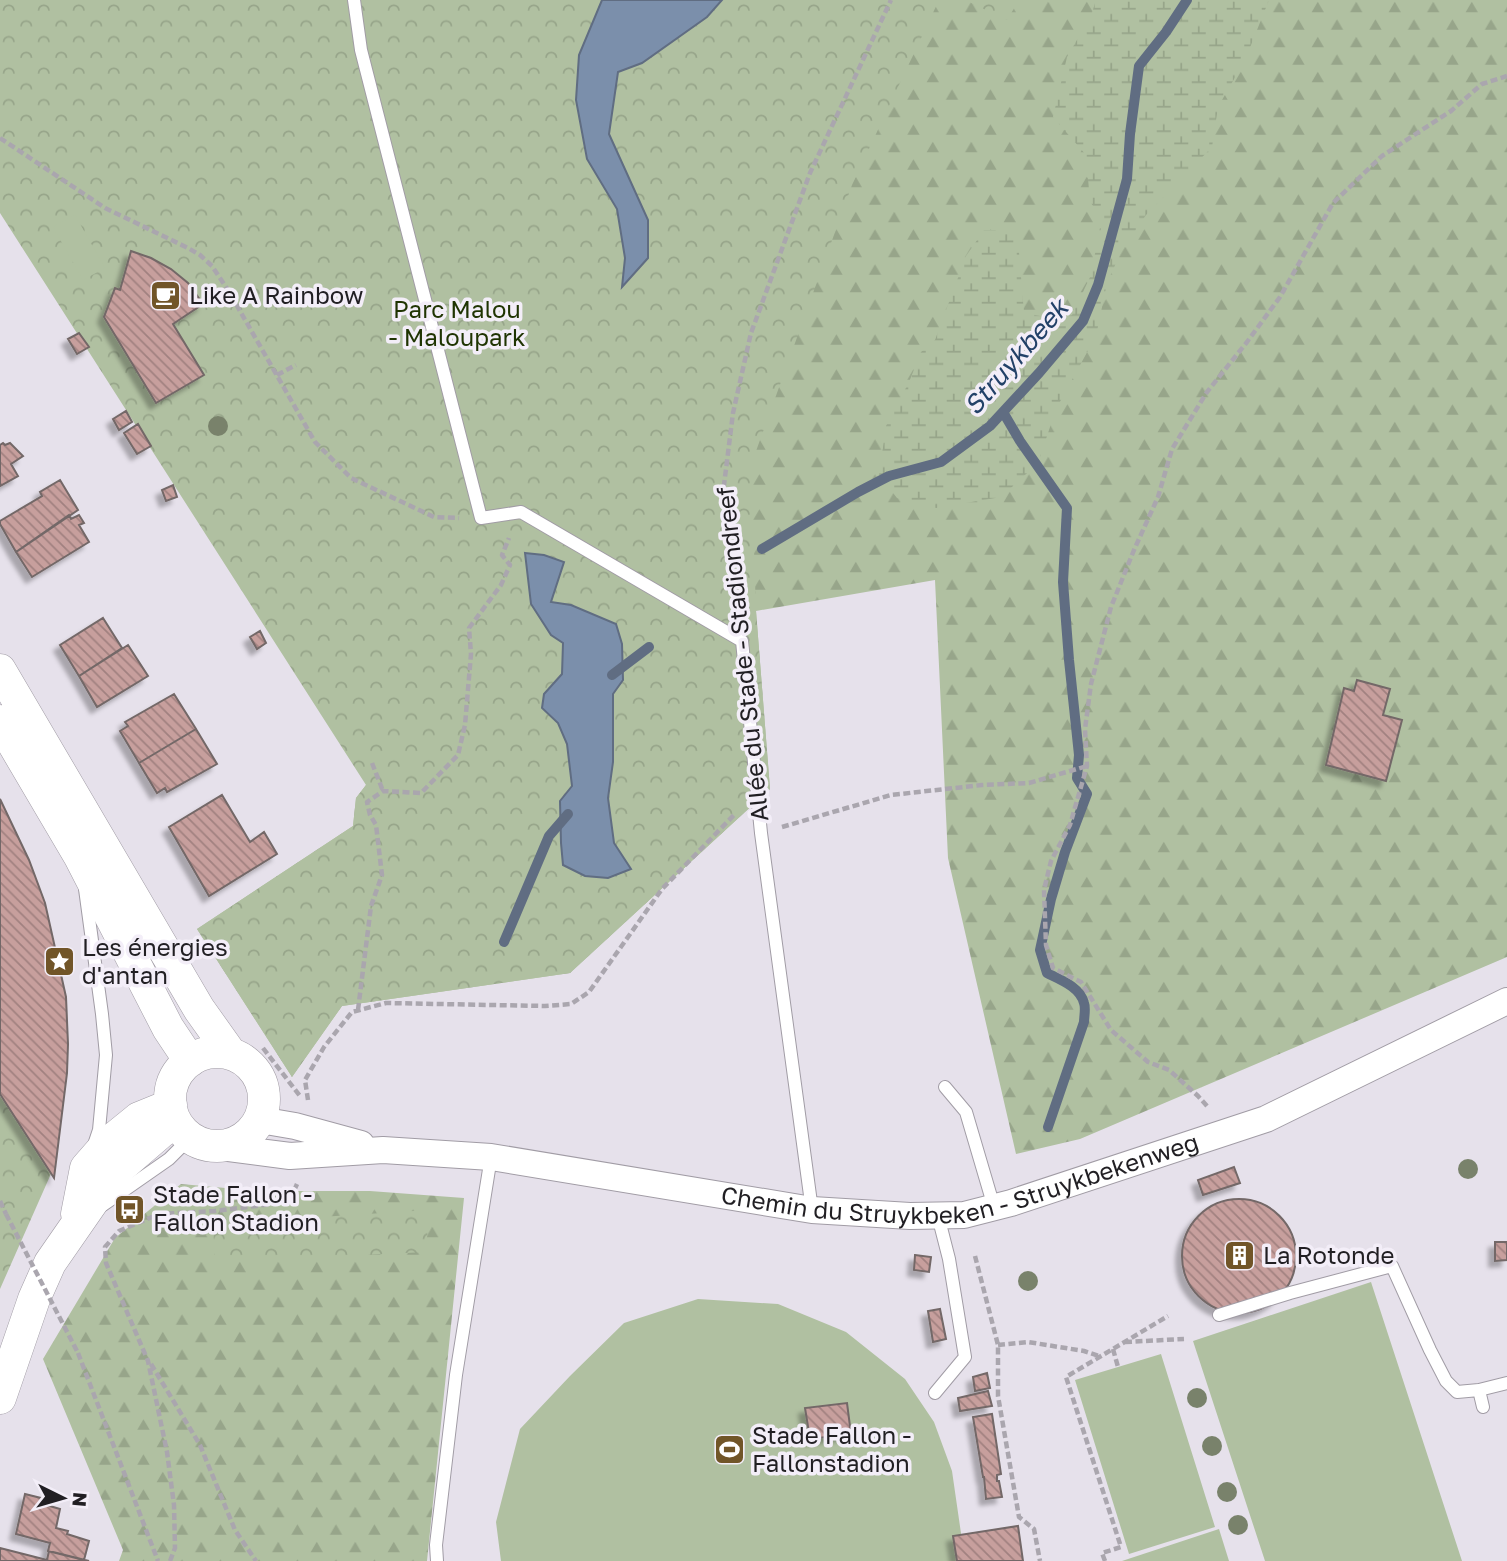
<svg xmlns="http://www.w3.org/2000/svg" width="1507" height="1561" viewBox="0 0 1507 1561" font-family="'Golos Text',sans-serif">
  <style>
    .forest { fill: url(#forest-firs) }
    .wetland { fill: url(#wetland-marsh) }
    .park { fill: url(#park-crowns) }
    .garden { fill: #b0c0a1 }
    .water { fill: #7b8fab; stroke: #606d82; stroke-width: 2 }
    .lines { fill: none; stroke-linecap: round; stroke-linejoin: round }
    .stream { stroke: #606d82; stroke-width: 10 }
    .building { fill: url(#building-back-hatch); stroke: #736867; stroke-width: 2; filter: url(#shadow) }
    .service-casing { stroke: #a19ca5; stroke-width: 14 }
    .minor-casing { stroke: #a19ca5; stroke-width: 28 }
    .tertiary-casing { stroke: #a19ca5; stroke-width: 33 }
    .path { stroke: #aaa6ae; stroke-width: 4.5; stroke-dasharray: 7 3.5; stroke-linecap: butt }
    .service { stroke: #fff; stroke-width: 12 }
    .minor { stroke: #fff; stroke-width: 26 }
    .tertiary { stroke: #fff; stroke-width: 32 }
    .path-bridge { stroke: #aaa6ae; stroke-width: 4.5; stroke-dasharray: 7 3.5; stroke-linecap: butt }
    .tree { fill: #79826b }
    .labels { text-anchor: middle; stroke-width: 7; stroke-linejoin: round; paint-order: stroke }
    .poi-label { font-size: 24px; fill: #211f23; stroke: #f3eef8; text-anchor: start }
    .park-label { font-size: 24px; fill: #1f3402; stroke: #f3eef8 }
    .street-label { font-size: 24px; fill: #211f23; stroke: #f3eef8 }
    .water-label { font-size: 26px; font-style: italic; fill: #224168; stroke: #f3eef8 }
  </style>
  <defs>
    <pattern id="forest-firs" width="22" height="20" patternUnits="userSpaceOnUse" patternTransform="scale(1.75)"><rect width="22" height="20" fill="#b0c0a1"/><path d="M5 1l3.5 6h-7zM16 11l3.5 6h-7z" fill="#97a58a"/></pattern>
    <pattern id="wetland-marsh" width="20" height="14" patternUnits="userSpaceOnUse" patternTransform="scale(1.75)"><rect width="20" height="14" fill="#b0c0a1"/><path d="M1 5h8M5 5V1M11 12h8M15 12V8" fill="none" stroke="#97a58a"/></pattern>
    <pattern id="park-crowns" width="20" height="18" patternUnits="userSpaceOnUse" patternTransform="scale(1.75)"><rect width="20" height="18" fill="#b0c0a1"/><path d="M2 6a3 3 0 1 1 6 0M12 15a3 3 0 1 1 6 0" fill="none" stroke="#97a58a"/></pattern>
    <pattern id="building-back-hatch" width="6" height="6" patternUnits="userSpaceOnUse" patternTransform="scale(1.75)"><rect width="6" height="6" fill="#c79f9d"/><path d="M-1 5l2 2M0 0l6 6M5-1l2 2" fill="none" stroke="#a18180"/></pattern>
    <filter id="shadow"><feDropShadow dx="-6" dy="6" stdDeviation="2" flood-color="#0004"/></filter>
  </defs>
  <rect width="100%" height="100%" fill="#e6e1eb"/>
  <path class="forest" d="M 722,0 L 1507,0 L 1507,957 L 1080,1139 L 1016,1154 L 948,858 L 935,580 L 756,611 L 770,789 L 570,973 L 342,1006 L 292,1077 L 197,929 L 353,826 L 356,798 L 366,785 Z
    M 181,1184 L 258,1191 L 370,1191 L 464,1198 L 427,1561 L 119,1561 L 123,1550 L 43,1359 L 115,1238 Z"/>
  <path class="wetland" d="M 1096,0 L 1269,0 L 1245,60 L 1218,107 L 1212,147 L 1146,215 L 1121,252 L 1107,283 L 1096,336 L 1056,409 L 1038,463 L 1001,497 L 936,508 L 897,498 L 879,475 L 886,426 L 909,382 L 921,352 L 935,340 L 966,256 L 984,230 L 1000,230 L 1018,240 L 1024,313 L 1057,319 L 1072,315 L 1091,275 L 1102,217 L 1090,202 L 1086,155 L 1053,117 L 1067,57 L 1091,16 Z"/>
  <path class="park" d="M 0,0 L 939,0 L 852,185 L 751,465 L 756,611 L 770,789 L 570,973 L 342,1006 L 292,1077 L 197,929 L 353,826 L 356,798 L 366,785 L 0,213 Z
    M 965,0 L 1019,0 L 1007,20 Z
    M 0,1096 L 54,1167 L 0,1289 Z
    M 429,1210 L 426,1252 L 215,1262 L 213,1224 Z"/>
  <path class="garden" d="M 75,215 L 105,268 L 83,280 L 53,227 Z
    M 1371,1282 L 1462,1561 L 1265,1561 L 1193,1341 Z
    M 698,1299 L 778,1304 L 846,1332 L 905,1379 L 934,1422 L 952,1471 L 965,1561 L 501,1561 L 496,1522 L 520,1429 L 570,1376 L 624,1323 Z
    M 1161,1354 L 1215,1527 L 1129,1554 L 1075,1380 Z
    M 1219,1529 L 1229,1561 L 1122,1561 Z"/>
  <path class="water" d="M 602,0 L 722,0 L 707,17 L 642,63 L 618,72 L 609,134 L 648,220 L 648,258 L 622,287 L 625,258 L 617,209 L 587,159 L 576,100 L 579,55 Z
    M 525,553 L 544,555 L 564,562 L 551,602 L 571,605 L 616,624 L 622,644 L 623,680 L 613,694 L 613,762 L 608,798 L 614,843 L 631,869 L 608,878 L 585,876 L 563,865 L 561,843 L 560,801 L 572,786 L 567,744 L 558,723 L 542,708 L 544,694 L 562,674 L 563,643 L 551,635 L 531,604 Z"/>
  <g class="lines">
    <path class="stream" d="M 1003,412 L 1020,441 L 1067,508 L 1063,582 L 1069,660 L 1079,755 L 1077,778 L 1087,794 L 1065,852 L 1051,899 L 1040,950 L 1047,973 C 1061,980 1080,987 1084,1003 C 1086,1008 1084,1017 1084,1022 L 1048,1127
      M 762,549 L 858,492 L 889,476 L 941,462 L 990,426 L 1039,373 L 1083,321 L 1098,285 L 1127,179 L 1130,134 L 1139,66 L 1166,32 L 1187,0
      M 612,675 L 649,647
      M 504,942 L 549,836 L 568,814"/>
  </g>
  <path class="building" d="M 131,251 L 151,258 L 171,269 L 188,283 L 203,304 L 173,324 L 204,375 L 156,403 L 104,317 L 115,288 L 120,290 Z
    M 79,333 L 89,347 L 77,354 L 68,339 Z
    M 126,411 L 132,422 L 119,430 L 113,419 Z
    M 138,424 L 151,446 L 137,454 L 124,433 Z
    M 3,443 L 5,445 L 10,443 L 23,456 L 11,464 L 18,476 L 0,486 L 0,445 Z
    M 60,480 L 78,510 L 16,552 L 0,524 L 0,521 L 42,496 L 40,492 Z
    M 173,485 L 177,497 L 166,501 L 162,490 Z
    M 69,515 L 71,519 L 79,515 L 84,523 L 79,525 L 89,542 L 32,577 L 16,552 Z
    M 103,618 L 122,648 L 79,676 L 60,645 Z
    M 260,631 L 266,643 L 257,649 L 250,637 Z
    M 128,645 L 148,676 L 97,707 L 79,676 Z
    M 1357,680 L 1390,689 L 1383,715 L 1402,720 L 1386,781 L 1326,765 L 1344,688 L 1354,691 Z
    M 174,694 L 196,729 L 139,763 L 120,731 L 128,726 L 125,722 Z
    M 196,729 L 217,764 L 167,792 L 165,788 L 157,793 L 139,763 Z
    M 222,795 L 250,842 L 264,832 L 277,854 L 209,896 L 169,827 Z
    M 0,799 L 29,860 L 45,903 L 66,997 L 68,1044 L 67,1073 L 54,1178 L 0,1094 Z
    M 1234,1167 L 1240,1183 L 1203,1195 L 1198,1180 Z
    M1182 1256a57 57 0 1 1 114 0a57 57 0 1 1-114 0Z
    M 1495,1242 L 1507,1242 L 1507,1260 L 1495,1261 Z
    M 915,1255 L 931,1257 L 929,1272 L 914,1270 Z
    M 940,1309 L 946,1339 L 933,1342 L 928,1311 Z
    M 987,1373 L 990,1388 L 975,1391 L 973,1377 Z
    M 988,1391 L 992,1406 L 960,1411 L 958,1398 Z
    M 847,1403 L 851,1434 L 810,1439 L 805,1408 Z
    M 992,1414 L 1001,1474 L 997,1475 L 997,1481 L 999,1481 L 1002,1497 L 986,1499 L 984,1477 L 983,1477 L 973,1417 Z
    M 25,1494 L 45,1499 L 43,1504 L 60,1509 L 56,1528 L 68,1531 L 67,1534 L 89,1541 L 84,1560 L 48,1551 L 50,1543 L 16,1534 Z
    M 1018,1526 L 1023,1561 L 957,1561 L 953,1536 Z
    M 0,1548 L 47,1560 L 49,1551 L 89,1561 L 0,1561 Z"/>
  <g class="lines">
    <defs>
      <path id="service" d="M 354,0 L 361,50 L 481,518 L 521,512 L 742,641 L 761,833 L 812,1210
        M 85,889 L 102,1014 L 106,1055 L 99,1130 L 94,1145
        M 945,1087 L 966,1112 L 994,1207
        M 103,1205 L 169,1159 L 190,1138
        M 1219,1315 L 1290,1293 L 1392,1266 L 1430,1350 L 1446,1381 L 1457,1392 L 1479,1390
        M 935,1393 L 965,1357 L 949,1259 L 938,1216
        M 1483,1407 L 1479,1390 L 1507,1383
        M 437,1561 L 436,1545 L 456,1375 L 491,1157"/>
      <g id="minor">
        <path d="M 260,1120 L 295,1126 L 361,1144"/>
        <path id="s1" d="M 221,1147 L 290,1156 L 383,1150 L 491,1157 L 812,1210 L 910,1216 L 964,1215 L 1011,1203 L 1266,1119 L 1507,1001"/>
      </g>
      <path id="tertiary" d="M 0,670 L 199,1009 L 231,1054
        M 0,721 L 80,857 L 168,1028 L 190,1061
        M170 1099a47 47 0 1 1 94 0a47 47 0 1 1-94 0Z
        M 77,1214 L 86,1168 L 107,1144 L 139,1118 L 171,1105
        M 0,1398 L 34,1299 L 50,1263 L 111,1175 L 175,1120"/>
    </defs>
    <use href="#service" class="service-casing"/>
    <use href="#minor" class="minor-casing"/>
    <use href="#tertiary" class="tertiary-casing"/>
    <path class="path" d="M 0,138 L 105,208 L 188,248 L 200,255 L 212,266 L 228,290 L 315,442 L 351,478 L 434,517 L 459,518
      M 277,375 L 296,365
      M 738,612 L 723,493 L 733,413 L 751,333 L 810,173 L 891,0
      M 372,763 L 383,791
      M 782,827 L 891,795 L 982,785 L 1029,783 L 1087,766
      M 358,1010 L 371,906 L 382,875 L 376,825 L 370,815 L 367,802 L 383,791 L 421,793 L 458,755 L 465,725 L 471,654 L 469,628 L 501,585 L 510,565 L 502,555 L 509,538
      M 263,1048 L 300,1096
      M 308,1100 L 305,1080 L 324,1047 L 352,1012 L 386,1003 L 545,1006 L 571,1004 L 589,992 L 662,889 L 735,814
      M 1207,1106 L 1198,1096 L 1169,1070 L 1148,1062 L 1111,1030 L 1081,982 L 1053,968 L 1046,945 L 1044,890 L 1051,861 L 1070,825 L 1087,766 L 1085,729 L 1091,684 L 1111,607 L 1134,550 L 1158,497 L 1172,449 L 1207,392 L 1247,342 L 1280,297 L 1333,203 L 1382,156 L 1451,111 L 1482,84 L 1507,76
      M 0,1201 L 6,1214
      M 975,1256 L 998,1345 L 998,1396 L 1019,1517 L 1034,1529 L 1040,1561
      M 1125,1342 L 1184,1339
      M 998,1345 L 1028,1342 L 1084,1351 L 1099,1356
      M 1113,1349 L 1118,1367
      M 78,1353 L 158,1561
      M 151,1364 L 200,1445 L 235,1530 L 256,1561
      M 170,1561 L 175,1548 L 174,1505 L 167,1452 L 148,1361 L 106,1263 L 105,1247 L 119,1231 L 159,1214 L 215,1211 L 289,1202 L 297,1184
      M 1105,1561 L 1102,1553 L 1121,1547 L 1066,1377 L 1168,1316"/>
    <use href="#service" class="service"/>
    <use href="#minor" class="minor"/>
    <use href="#tertiary" class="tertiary"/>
    <path class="path-bridge" d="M 6,1214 L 78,1353"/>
  </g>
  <g class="tree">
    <circle cx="218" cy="426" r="10"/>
    <circle cx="1468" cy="1169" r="10"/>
    <circle cx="1028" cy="1281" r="10"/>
    <circle cx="1197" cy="1398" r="10"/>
    <circle cx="1212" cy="1446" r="10"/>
    <circle cx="1227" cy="1492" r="10"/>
    <circle cx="1238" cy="1525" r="10"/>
  </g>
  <defs>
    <symbol id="cafe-square" viewBox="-11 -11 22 22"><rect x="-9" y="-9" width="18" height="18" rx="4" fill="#715528" stroke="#f3eef8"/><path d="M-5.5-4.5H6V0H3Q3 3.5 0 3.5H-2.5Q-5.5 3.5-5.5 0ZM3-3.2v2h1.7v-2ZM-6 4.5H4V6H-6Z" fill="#fff"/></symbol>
    <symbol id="sight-square" viewBox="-11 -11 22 22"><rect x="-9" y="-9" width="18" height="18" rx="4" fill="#715528" stroke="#f3eef8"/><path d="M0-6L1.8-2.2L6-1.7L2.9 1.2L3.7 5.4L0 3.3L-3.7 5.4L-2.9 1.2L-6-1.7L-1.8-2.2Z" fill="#fff"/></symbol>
    <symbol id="bus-square" viewBox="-11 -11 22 22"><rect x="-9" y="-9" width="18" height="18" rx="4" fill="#715528" stroke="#f3eef8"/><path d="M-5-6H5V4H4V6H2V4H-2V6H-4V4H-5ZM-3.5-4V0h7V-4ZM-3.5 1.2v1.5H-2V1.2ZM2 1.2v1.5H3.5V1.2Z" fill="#fff"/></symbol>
    <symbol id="building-square" viewBox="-11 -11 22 22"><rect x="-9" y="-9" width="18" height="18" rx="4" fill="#715528" stroke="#f3eef8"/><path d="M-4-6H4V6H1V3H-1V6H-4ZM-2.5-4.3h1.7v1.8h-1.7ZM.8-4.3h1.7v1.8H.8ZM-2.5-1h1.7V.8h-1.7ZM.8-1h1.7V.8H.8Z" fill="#fff"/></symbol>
    <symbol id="stadium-square" viewBox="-11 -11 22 22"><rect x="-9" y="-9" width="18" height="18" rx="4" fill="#715528" stroke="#f3eef8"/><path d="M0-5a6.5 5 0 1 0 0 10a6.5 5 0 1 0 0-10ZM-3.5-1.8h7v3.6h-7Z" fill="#fff"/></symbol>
  </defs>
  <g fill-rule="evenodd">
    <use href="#cafe-square" x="148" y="278" width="35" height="35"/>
    <use href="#sight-square" x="42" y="944" width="35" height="35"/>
    <use href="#bus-square" x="112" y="1192" width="35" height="35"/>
    <use href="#building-square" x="1222" y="1238" width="35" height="35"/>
    <use href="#stadium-square" x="712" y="1432" width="35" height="35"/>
  </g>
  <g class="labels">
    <g class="poi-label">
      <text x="189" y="304">Like A Rainbow</text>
      <text x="82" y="956">Les énergies<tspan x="82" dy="28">d'antan</tspan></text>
      <text x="153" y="1203">Stade Fallon -<tspan x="153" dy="28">Fallon Stadion</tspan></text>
      <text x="1263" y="1264">La Rotonde</text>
      <text x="752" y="1444">Stade Fallon -<tspan x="752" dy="28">Fallonstadion</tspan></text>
    </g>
    <g class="park-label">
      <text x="457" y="318">Parc Malou<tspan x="457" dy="28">- Maloupark</tspan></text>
    </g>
    <g class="street-label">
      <text transform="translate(743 654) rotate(-96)" y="8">Allée du Stade - Stadiondreef</text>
      <text dy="8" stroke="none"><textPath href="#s1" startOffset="749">Chemin du Struykbeken - Struykbekenweg</textPath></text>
    </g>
    <g class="water-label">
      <text transform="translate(1016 357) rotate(-49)" y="9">Struykbeek</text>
    </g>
  </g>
  <g transform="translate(63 1498) rotate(95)" stroke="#f3eef8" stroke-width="5" paint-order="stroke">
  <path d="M0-5L12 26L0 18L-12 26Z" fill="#211f23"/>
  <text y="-10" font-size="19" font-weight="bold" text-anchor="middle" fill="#211f23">N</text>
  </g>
</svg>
